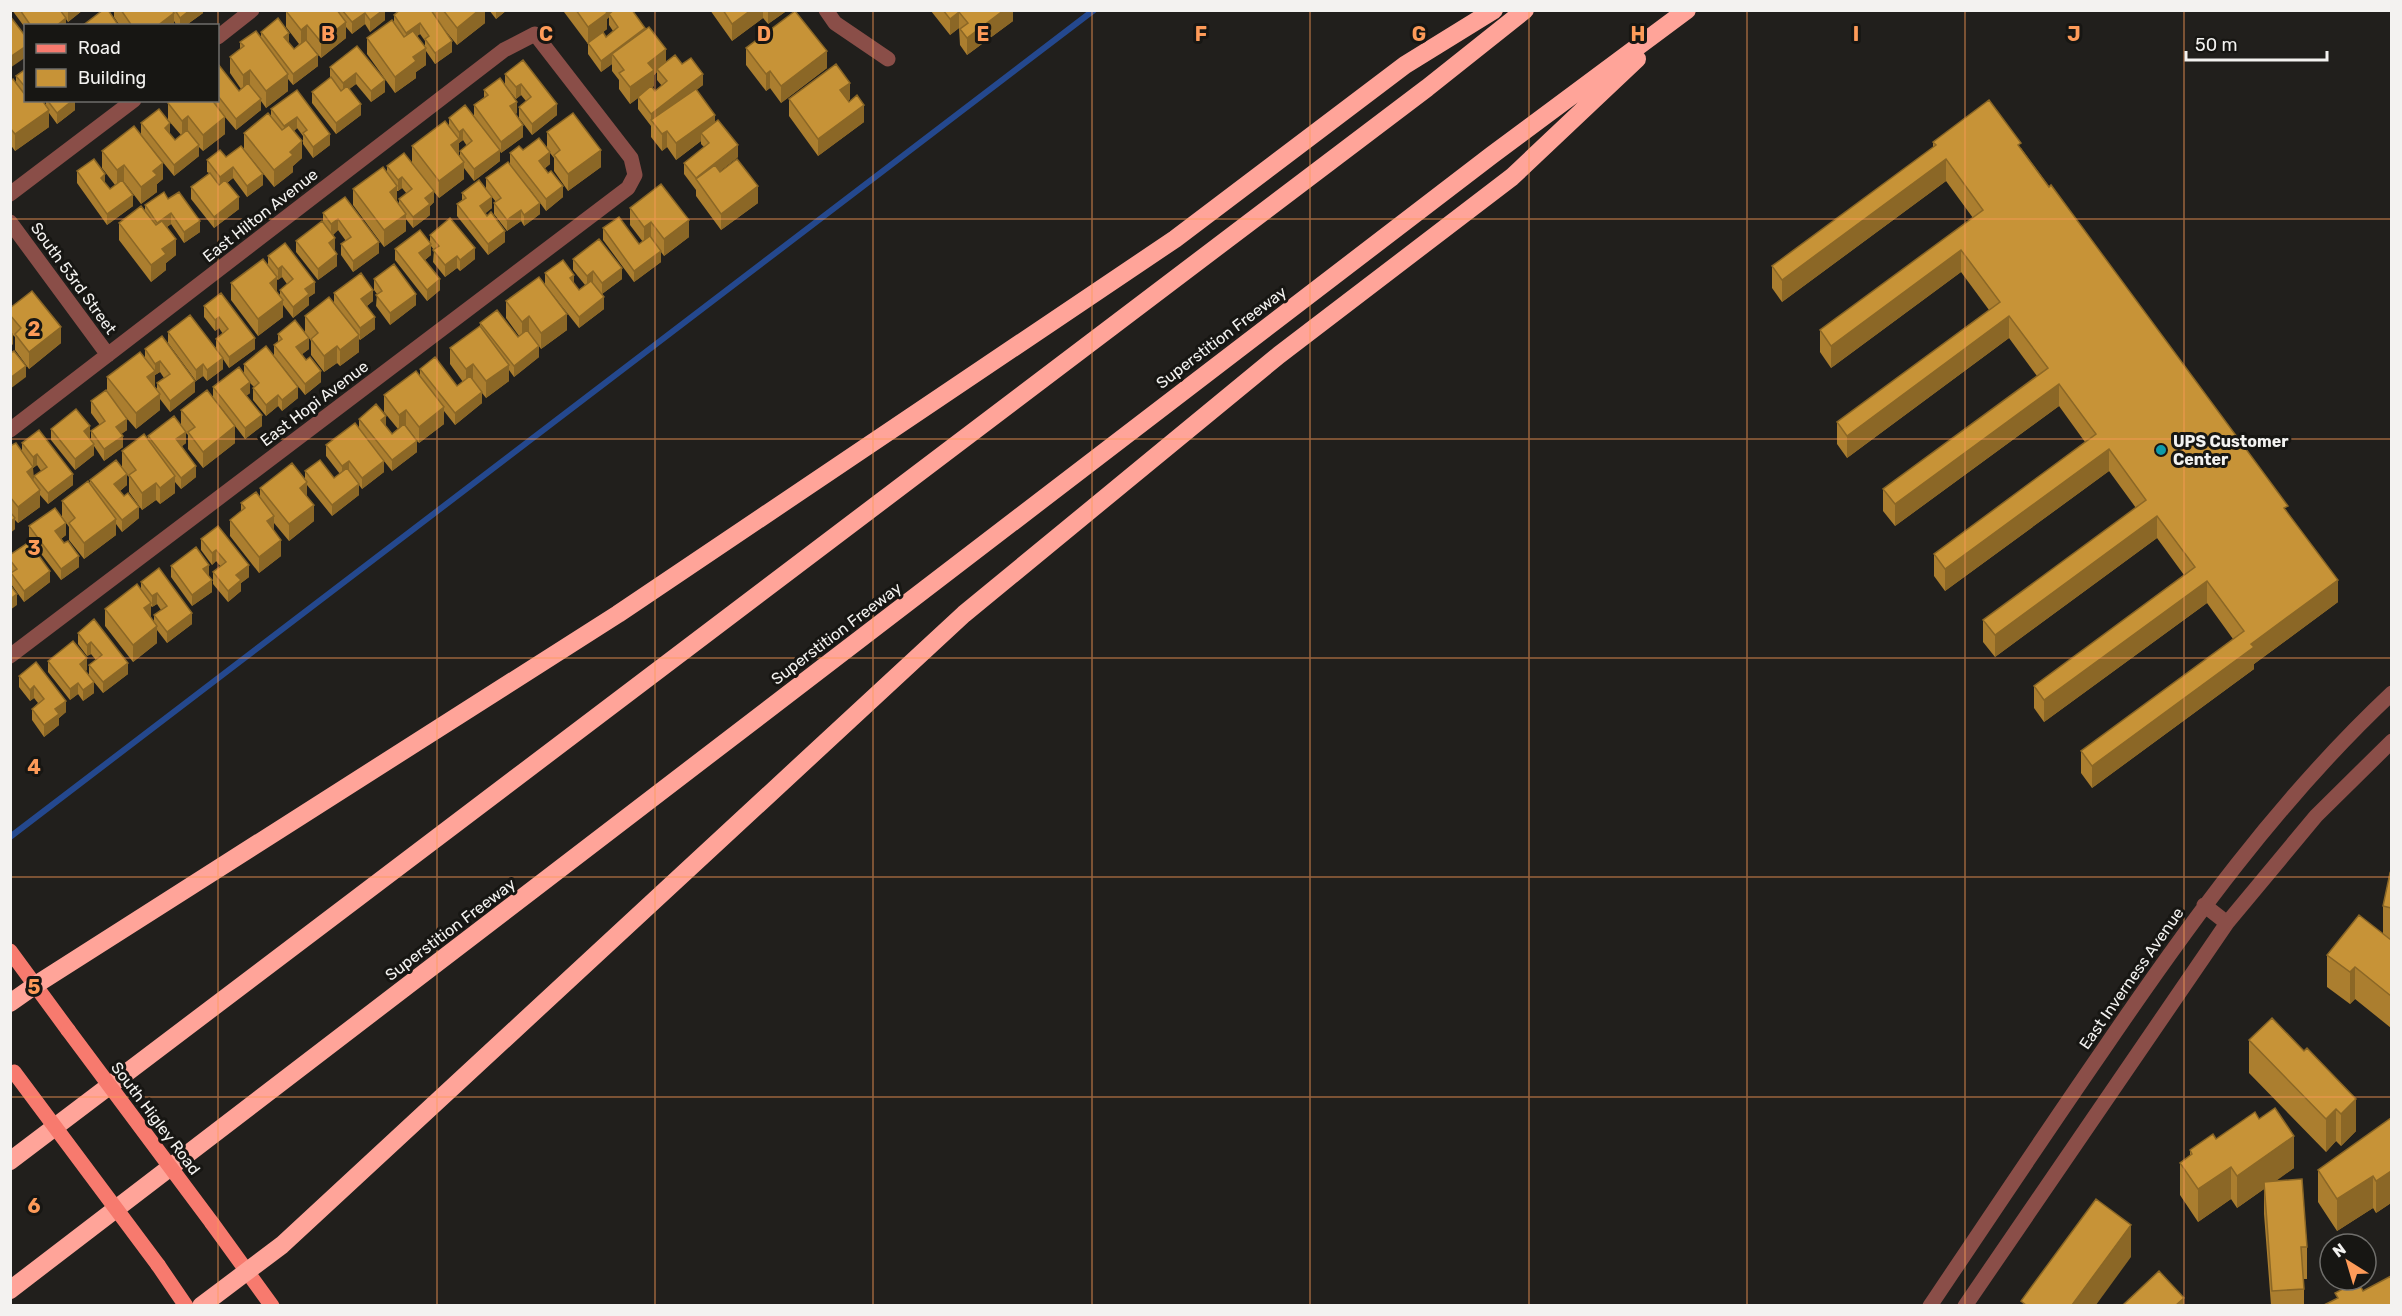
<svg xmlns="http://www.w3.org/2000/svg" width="2402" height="1316" viewBox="0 0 2402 1316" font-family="Rubik,sans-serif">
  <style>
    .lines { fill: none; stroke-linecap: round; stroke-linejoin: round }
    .stream { stroke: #24488e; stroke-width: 6 }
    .minor { stroke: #8a4e48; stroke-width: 15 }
    .major { stroke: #f77a6e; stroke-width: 15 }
    .highway { stroke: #ffa499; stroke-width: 18 }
    .major-bridge { stroke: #f77a6e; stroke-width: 15 }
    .wall { fill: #ab7e2f; fill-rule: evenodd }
    .shaded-wall { fill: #8b6726 }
    .building { fill: #c79337; stroke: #8b6726; stroke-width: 1.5 }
    .grid { fill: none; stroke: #fe9b59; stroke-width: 1.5; stroke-opacity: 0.55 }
    .culture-dot { fill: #0f9aa8; stroke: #171613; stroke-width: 2 }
    .labels { text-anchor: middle; stroke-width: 6; stroke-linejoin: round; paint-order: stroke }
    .street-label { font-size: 16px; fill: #f3f2f0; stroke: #171613 }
    .poi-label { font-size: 16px; font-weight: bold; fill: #f3f2f0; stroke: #171613; text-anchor: start }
    .grid-label { font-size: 20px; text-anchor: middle; font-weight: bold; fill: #fe9b59; stroke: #171613; stroke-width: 6; stroke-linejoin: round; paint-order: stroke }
  </style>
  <rect width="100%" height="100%" fill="#211f1c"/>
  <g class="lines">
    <path class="stream" d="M 10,837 L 1094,10"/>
    <path class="minor" d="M 826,10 L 835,23 L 888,59
      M 218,37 L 252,10
      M 10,194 L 134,100
      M 10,222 L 108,355
      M 10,430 L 504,50 L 535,34 L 631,158 L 635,175 L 628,188 L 10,656
      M 2204,905 L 2227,923
      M 1930,1306 C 1987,1221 2043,1137 2101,1053 C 2188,925 2278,800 2392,693
      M 1965,1306 L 2227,923 L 2316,816 L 2392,741"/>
    <path class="major" d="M 10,951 L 68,1030
      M 212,1223 L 272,1306
      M 158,1265 L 186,1306"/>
    <path class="highway" d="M 10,1003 L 37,984 L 618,614 L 1175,239 L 1405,65 L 1494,10
      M 10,1161 L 1427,88 L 1525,10
      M 10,1290 L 1492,155 L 1687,10
      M 201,1306 L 282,1245 L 964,614 L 1279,355 L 1512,177 L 1637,59"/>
    <path class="major-bridge" d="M 68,1030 L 212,1223
      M 14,1072 L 158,1265"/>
  </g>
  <path class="wall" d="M 12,10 L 83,10 L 68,22 L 66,19 L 66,26 L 26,26 L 26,29 Z
    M 114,10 L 203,10 L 203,13 L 185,26 L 177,26 L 174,21 L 174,26 L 120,26 L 114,17 Z
    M 286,10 L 385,10 L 385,20 L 370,32 L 365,24 L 352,34 L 346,27 L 346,38 L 321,58 L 307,41 L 318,66 L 293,85 L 288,79 L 288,91 L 266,108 L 261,101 L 261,110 L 236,130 L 225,117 L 225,134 L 203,151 L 199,147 L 199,156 L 174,176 L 141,135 L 141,123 L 170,134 L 175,140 L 181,135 L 168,120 L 168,103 L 218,100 L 218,64 L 239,91 L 241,89 L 230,73 L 230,57 L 240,49 L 240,42 L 261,37 L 261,32 L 289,43 L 294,49 L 299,44 L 286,27 Z
    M 400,10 L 485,10 L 485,23 L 457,45 L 444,29 L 452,52 L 435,64 L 426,51 L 426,65 L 416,72 L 416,78 L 395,93 L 367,54 L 367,38 L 394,22 L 394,15 ZM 420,34 L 425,41 L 425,47 L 417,36 Z
    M 489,10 L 507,10 L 496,19 Z
    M 564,10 L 632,10 L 666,62 L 682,64 L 703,85 L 696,90 L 715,122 L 738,157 L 720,171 L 758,203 L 721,230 L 696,196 L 696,190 L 684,174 L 684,163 L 704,147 L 701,144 L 701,141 L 676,160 L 667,147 L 662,151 L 651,137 L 651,126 L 638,109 L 638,98 L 630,104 L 619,89 L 619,80 L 612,71 L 612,64 L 601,72 L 588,54 L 588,44 L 564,12 ZM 609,17 L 609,25 L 613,31 L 606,37 L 594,39 L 607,29 L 607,19 ZM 657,72 L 657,80 L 662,86 L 655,91 L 652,87 L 654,86 L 654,75 Z
    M 710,10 L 785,10 L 785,12 L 768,24 L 763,18 L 732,41 Z
    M 1013,10 L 1013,21 L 967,55 L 960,45 L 959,28 L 950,35 L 931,11 Z
    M 357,46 L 385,92 L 371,102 L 356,84 L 349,89 L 361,115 L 336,134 L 312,103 L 312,92 L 330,78 L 330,67 Z
    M 746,48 L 827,68 L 781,103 L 770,88 L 766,91 L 746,65 Z
    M 523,60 L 557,115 L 532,135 L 519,118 L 519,107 L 526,101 L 521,95 L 516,99 L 505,85 L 505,74 Z
    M 26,69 L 26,100 L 46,106 L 46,100 L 75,100 L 75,110 L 57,124 L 49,113 L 49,127 L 15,151 L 10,144 L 10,81 L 16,83 L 16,76 Z
    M 297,90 L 330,145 L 313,158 L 303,144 L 303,136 L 297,128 L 294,131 L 302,158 L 293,166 L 293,172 L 274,187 L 246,152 L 263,185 L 247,197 L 233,178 L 227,183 L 239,209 L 214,228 L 191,199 L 191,187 L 209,173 L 207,172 L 207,160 L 226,157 L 244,150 L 244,133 L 271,116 L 271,109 Z
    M 484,90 L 517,113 L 515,114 L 523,137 L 501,153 L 500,151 L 500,161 L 474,181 L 464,168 L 464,179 L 439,198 L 434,192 L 434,202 L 430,206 L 430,215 L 413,228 L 406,219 L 406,231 L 384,247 L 353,205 L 353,189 L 387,172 L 387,166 L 412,162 L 412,146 L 449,126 L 449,118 L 484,130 L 474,116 L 474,105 L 484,98 ZM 463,140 L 467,146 L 460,151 L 460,157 L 459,155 L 459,143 ZM 402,188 L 407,194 L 399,199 L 399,205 L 397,202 L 397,191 L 398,191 Z
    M 789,99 L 850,99 L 848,101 L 864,122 L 818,156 L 789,116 Z
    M 547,132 L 601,167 L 568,191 L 554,171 L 554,158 L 550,153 L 550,164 L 544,169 L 563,197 L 546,211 L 529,188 L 540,214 L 524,226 L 521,221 L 507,231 L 494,214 L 494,203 L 496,202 L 492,197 L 492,208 L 485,213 L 505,242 L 488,255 L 457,216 L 457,204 L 462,200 L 462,193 L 486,189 L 486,178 L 510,164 L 510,153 L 523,150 L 547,148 Z
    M 1933,142 L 2021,148 L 2288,513 L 2338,602 L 2254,664 L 2254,669 L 2092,788 L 2081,773 L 2081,751 L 2233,639 L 2207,603 L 2044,722 L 2034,708 L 2034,686 L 2184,575 L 2157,538 L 1995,657 L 1983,642 L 1983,620 L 2136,508 L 2109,471 L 1945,591 L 1934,576 L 1934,554 L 2085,442 L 2059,406 L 1895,526 L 1883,511 L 1883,489 L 2037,376 L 2009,338 L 1847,458 L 1837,444 L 1837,422 L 1989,310 L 1961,272 L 1831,368 L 1820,352 L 1820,330 L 1973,218 L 1946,181 L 1782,302 L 1772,288 L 1772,266 L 1933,148 Z
    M 102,151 L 163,179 L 157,184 L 157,192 L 141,204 L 124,182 L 133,206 L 107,225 L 77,183 L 77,171 L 105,183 L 110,189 L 115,185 L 102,168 Z
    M 345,197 L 379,253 L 353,272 L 341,255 L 341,244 L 346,241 L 338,230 L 333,235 L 335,249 L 334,250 L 337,266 L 318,280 L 296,252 L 296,241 L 323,222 L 323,213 Z
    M 168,199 L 200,232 L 184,243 L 171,224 L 167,227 L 176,255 L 166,263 L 166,270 L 151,282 L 119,240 L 119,223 L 145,211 L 145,205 Z
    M 630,208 L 689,237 L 664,256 L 661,252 L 661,262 L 634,282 L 603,240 L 603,228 L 639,244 L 643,242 L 630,225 Z
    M 430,235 L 475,259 L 460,271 L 457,268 L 445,277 L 433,262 L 434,250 L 431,246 L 431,255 L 425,260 L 440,290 L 427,301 L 395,260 L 395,249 L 430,243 Z
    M 285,243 L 315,293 L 309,297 L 309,305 L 293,318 L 283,305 L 283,317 L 258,336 L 231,300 L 231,283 L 268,265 L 268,256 ZM 282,277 L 287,284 L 280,290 L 280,295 L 277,293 L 277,280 Z
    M 573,259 L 622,279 L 602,294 L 604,309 L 579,328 L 545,285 L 545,273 L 574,284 L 579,290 L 585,285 L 573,270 Z
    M 374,279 L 416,305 L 390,325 L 376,306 L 377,294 L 374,290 Z
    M 221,293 L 255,349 L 229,368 L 223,359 L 223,369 L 207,381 L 203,376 L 196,381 L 168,343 L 168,332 L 216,349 L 216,339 L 223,334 L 219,328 L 215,331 L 204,317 L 204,306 Z
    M 334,293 L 373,301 L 367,306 L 375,329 L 360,340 L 359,339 L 359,352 L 340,366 L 337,363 L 324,372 L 311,355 L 311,341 L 309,338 L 309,349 L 302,354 L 321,382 L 305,395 L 274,356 L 274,345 L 278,342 L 278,334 L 305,333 L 305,316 L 334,303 Z
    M 506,301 L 567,330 L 541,349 L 539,346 L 539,357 L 514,377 L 509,370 L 509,381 L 486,398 L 482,393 L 482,403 L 455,425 L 444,411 L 444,424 L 419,443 L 406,426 L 417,452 L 392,471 L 384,461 L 384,472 L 362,489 L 359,485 L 359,495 L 332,516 L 307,485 L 307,496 L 314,521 L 289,541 L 274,523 L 274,531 L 281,556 L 259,573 L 230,536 L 230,520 L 241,511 L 241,503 L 260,498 L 260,488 L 305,480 L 305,471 L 334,478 L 340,474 L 326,456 L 326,445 L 359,428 L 359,419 L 386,426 L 392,434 L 398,429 L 384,412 L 384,395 L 420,376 L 420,369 L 457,386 L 463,382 L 450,364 L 450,348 L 480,326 L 480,323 L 518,337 L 519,336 L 506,318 Z
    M 10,308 L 61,343 L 29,369 L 15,350 L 15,337 L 13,335 L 13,344 L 10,346 Z
    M 162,336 L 195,392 L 170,412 L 160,399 L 160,410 L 136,429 L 118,408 L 127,430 L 121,434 L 123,447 L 104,461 L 94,446 L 94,455 L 75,470 L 51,440 L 51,429 L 90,438 L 89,438 L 91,441 L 91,431 L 100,425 L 91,413 L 91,401 L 107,393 L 107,377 L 145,358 L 145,349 ZM 160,372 L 164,378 L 157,383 L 157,389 L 155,387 L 155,375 Z
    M 244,364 L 298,398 L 282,411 L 278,406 L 266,416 L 253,400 L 253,388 L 254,387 L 250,383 L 250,393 L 246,396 L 262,426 L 245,439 L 216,401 L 235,443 L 203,468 L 188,449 L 188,435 L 186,433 L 186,443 L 182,446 L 196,477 L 181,489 L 175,482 L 175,493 L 160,504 L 156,500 L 142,510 L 129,492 L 129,477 L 127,475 L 127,485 L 120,491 L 139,518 L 122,532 L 116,524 L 116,535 L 84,559 L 69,540 L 69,527 L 62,517 L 62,501 L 90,484 L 90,480 L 122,467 L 122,451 L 148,439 L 148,436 L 181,426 L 181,410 L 213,398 L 213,387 L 244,374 Z
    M 39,430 L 73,485 L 48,504 L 40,495 L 40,507 L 18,523 L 15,520 L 15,529 L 10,533 L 10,446 L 22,451 L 22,443 ZM 37,465 L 41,471 L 34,476 L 34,481 L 33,468 Z
    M 29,526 L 66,535 L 61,539 L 79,567 L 61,580 L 29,538 Z
    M 218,526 L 249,577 L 241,583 L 241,591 L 228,602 L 213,584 L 213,572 L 221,567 L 216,561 L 212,565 L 201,550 L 201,539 Z
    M 10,555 L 50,582 L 24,602 L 11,584 L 12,573 L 10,571 Z
    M 171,566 L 209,576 L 212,592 L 192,606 L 171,577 Z
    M 159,568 L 192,624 L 167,643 L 157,630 L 157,643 L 133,662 L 105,626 L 105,609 L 141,590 L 141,582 ZM 157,604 L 161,610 L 154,615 L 154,622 L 151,618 L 151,606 L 152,607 Z
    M 94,619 L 128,674 L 103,693 L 94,682 L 94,693 L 83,701 L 78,694 L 70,700 L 48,672 L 48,661 L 87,670 L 85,671 L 89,676 L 89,665 L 96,660 L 91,654 L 87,656 L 78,644 L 78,633 Z
    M 36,662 L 66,712 L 59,718 L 59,725 L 44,737 L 32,720 L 32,709 L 38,703 L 34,698 L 30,701 L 19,687 L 19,676 Z
    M 2391,874 L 2391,940 L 2390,939 L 2391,940 L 2391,1028 L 2355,999 L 2350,1004 L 2327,987 L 2327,955 L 2383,934 L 2383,906 Z
    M 2272,1018 L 2356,1131 L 2341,1146 L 2336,1141 L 2326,1152 L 2249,1073 L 2249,1040 Z
    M 2391,1118 L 2391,1203 L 2376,1213 L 2373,1208 L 2337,1231 L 2318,1202 L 2318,1170 Z
    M 2216,1139 L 2294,1168 L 2275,1181 L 2307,1247 L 2307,1279 L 2304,1279 L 2304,1305 L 2271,1305 L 2264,1214 L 2264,1189 L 2237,1208 L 2231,1199 L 2198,1222 L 2180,1195 L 2180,1163 L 2190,1156 L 2190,1150 Z"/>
  <path class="shaded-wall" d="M 68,10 L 83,10 L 68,22 Z
    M 190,10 L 203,10 L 203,13 L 185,26 L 180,26 L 180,18 Z
    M 383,10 L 385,10 L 385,20 L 370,32 L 370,20 Z
    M 479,10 L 485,10 L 485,23 L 457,45 L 457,28 Z
    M 496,10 L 507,10 L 496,19 Z
    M 602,10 L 618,10 L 609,14 L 609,17 L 607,19 L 607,29 L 588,44 L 588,27 Z
    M 751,10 L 763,10 L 763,18 L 732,41 L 732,24 Z
    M 768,10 L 785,10 L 785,12 L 768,24 Z
    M 1004,10 L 1013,10 L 1013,21 L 967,55 L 967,38 Z
    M 959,12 L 959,28 L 950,35 L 950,19 Z
    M 174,13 L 174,26 L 157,26 Z
    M 365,13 L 365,24 L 352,34 L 352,22 Z
    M 66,18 L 66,26 L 56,26 Z
    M 346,22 L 346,38 L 321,58 L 321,42 Z
    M 420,23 L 420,34 L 406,44 L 406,33 Z
    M 307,25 L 307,41 L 301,46 L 301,30 Z
    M 645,28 L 645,40 L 612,54 L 612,64 L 601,72 L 601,61 Z
    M 289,33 L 289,44 L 284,37 Z
    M 452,41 L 452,52 L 435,64 L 435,53 Z
    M 26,46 L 26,57 L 10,68 L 10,57 Z
    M 426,48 L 426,65 L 416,72 L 416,78 L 395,93 L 395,77 L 413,57 Z
    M 666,49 L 666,66 L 657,69 L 657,72 L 654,75 L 654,86 L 630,104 L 630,87 L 648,63 Z
    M 827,51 L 827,68 L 781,103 L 781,86 Z
    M 318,55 L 318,66 L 293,85 L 293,74 Z
    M 250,70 L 250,86 L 243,91 L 243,75 Z
    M 770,71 L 770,88 L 766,91 L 766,74 Z
    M 356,73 L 356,84 L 343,94 L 343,83 Z
    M 288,74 L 288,91 L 266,108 L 266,91 Z
    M 703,74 L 703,85 L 654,124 L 651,120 L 651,114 Z
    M 385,80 L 385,92 L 371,102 L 371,91 Z
    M 850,83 L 850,99 L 840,106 L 840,90 Z
    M 521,84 L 521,95 L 516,99 L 516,87 Z
    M 261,99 L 261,110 L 236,130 L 236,119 Z
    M 73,100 L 75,100 L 75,110 L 57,124 L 57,113 Z
    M 517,102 L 517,113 L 510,118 L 510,106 Z
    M 361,104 L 361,115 L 336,134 L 336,123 Z
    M 557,104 L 557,115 L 532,135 L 532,124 Z
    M 864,105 L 864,122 L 818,156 L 818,139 Z
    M 49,110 L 49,127 L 15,151 L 15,134 Z
    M 715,115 L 715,132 L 701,133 L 701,141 L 676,160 L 676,143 Z
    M 188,116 L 188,133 L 182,137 L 182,121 Z
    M 225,117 L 225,134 L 203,151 L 203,135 Z
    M 297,117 L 297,128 L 284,138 L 284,126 Z
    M 170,123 L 170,134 L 165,128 Z
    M 523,125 L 523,137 L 501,153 L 501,142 Z
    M 463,129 L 463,140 L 459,143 L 459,132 Z
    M 667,131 L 667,147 L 662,151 L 662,134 Z
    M 330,134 L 330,145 L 313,158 L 313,147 Z
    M 459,139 L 459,156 L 451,145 Z
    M 302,141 L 302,158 L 293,166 L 293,172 L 274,187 L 274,170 L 290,152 Z
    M 199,145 L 199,156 L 174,176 L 174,165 Z
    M 738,145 L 738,157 L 701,186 L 696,179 L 696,190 L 696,178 Z
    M 500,150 L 500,161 L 474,181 L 474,169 Z
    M 601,150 L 601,167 L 568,191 L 568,174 Z
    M 550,152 L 550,164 L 539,173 L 539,161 Z
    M 1946,159 L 1946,181 L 1782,302 L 1782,280 Z
    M 464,162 L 464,179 L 439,198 L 439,181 Z
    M 163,163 L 163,179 L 157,184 L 157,192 L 141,204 L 141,187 L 153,171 Z
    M 124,165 L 124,182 L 117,187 L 117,170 Z
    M 233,167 L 233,178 L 220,188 L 220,177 Z
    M 105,174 L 105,186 L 101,178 Z
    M 263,174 L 263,185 L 247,197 L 247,186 Z
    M 402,177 L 402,188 L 398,191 L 398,180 Z
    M 397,186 L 397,203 L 390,192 Z
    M 563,186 L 563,197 L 546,211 L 546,199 Z
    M 758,186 L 758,203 L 721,230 L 721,214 Z
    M 434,191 L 434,202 L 430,206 L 430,215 L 413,228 L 413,217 L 425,198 Z
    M 133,195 L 133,206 L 107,225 L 107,214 Z
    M 239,197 L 239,209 L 214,228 L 214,217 Z
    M 492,197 L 492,208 L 480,218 L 480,206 Z
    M 540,203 L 540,214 L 524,226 L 524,215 Z
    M 521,210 L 521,221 L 507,231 L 507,220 Z
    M 171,213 L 171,224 L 157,234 L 157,223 Z
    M 406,214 L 406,231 L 384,247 L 384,230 Z
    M 338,219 L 338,230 L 331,236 L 331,224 Z
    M 689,220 L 689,237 L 664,256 L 664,239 Z
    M 200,221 L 200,232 L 184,243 L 184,232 Z
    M 651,222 L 651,239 L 644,244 L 644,227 Z
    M 505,231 L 505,242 L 488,255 L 488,244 Z
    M 335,238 L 335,249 L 329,254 L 329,243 Z
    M 176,239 L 176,255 L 166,263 L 166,270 L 151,282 L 151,265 L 162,249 Z
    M 379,242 L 379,253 L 353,272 L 353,261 Z
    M 431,244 L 431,255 L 419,264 L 419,253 Z
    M 475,248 L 475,259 L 460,271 L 460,260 Z
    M 1961,250 L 1961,272 L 1831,368 L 1831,346 Z
    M 661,251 L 661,262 L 634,282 L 634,271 Z
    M 337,254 L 337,266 L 318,280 L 318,269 Z
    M 457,256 L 457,268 L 445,277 L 445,265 Z
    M 282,266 L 282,277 L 278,280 L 278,269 Z
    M 622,268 L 622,279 L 602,294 L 602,283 Z
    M 593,271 L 593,282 L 587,287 L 587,276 Z
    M 574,275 L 574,286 L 570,278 Z
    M 277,277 L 277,294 L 270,283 Z
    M 440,279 L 440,290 L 427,301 L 427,290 Z
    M 315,282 L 315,293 L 309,297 L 309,305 L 293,318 L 293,307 L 305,289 Z
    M 373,290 L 373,301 L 361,310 L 361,299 Z
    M 416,294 L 416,305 L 390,325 L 390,313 Z
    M 604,297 L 604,309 L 579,328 L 579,317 Z
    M 283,300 L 283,317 L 258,336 L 258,319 Z
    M 567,314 L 567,330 L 541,349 L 541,333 Z
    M 529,316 L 529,333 L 522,339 L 522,322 Z
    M 2009,316 L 2009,338 L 1847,458 L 1847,436 Z
    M 219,317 L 219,328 L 215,331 L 215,320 Z
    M 375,317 L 375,329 L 360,340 L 360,328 Z
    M 61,327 L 61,343 L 29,369 L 29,352 Z
    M 13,333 L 13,344 L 10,346 L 10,335 Z
    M 359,335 L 359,352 L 340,366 L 340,350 Z
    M 255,338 L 255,349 L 229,368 L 229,357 Z
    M 309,338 L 309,349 L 296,359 L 296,347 Z
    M 337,346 L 337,363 L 324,372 L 324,356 Z
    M 539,346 L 539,357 L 514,377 L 514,366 Z
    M 223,358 L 223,369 L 207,381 L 207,370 Z
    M 160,361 L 160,372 L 155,375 L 155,364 Z
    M 203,364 L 203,376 L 196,381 L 196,370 Z
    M 473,364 L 473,380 L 466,386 L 466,369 Z
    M 509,365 L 509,381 L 486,398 L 486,381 Z
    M 26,366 L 26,377 L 10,389 L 10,378 Z
    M 155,371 L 155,387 L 147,377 Z
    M 321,371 L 321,382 L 305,395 L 305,384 Z
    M 195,381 L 195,392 L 170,412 L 170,401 Z
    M 250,382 L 250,393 L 241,400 L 241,389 Z
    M 2059,384 L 2059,406 L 1895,526 L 1895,504 Z
    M 298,387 L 298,398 L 282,411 L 282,400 Z
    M 482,392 L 482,403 L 455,425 L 455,413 Z
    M 160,394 L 160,410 L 136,429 L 136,413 Z
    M 278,395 L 278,406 L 266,416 L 266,405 Z
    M 444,407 L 444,424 L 419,443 L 419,427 Z
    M 406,410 L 406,426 L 399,431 L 399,415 Z
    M 262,415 L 262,426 L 245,439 L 245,428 Z
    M 386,416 L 386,427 L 381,420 Z
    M 127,419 L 127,430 L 116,438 L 116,427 Z
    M 90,426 L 90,438 L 84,443 L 84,431 Z
    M 235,426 L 235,443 L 203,468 L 203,452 Z
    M 186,432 L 186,443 L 176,451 L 176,439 Z
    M 123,436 L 123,447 L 104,461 L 104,449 Z
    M 417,441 L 417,452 L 392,471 L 392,460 Z
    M 94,444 L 94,455 L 75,470 L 75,459 Z
    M 2109,449 L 2109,471 L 1945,591 L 1945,569 Z
    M 37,454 L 37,465 L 33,468 L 33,484 L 27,472 L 33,468 L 33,457 Z
    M 349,461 L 349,472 L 342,477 L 342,466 Z
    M 384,461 L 384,472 L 362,489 L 362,478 Z
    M 196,466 L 196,477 L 181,489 L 181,478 Z
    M 73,474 L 73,485 L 48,504 L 48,493 Z
    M 127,474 L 127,485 L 114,495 L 114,484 Z
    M 175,476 L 175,493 L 160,504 L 160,488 Z
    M 307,482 L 307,499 L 300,488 Z
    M 156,483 L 156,500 L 142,510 L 142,493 Z
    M 359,484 L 359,495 L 332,516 L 332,505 Z
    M 40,490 L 40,507 L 18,523 L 18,507 Z
    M 314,505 L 314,521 L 289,541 L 289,524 Z
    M 139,507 L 139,518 L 122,532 L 122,520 Z
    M 274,516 L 274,533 L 267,521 Z
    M 2157,516 L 2157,538 L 1995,657 L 1995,635 Z
    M 15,518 L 15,529 L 10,533 L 10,522 Z
    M 116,519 L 116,535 L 84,559 L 84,543 Z
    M 66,523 L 66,535 L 55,543 L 55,531 Z
    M 281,540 L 281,556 L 259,573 L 259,557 Z
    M 216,550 L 216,561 L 212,565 L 212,553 Z
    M 79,556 L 79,567 L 61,580 L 61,569 Z
    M 209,565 L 209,576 L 203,581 L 203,569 Z
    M 249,565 L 249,577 L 241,583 L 241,591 L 228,602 L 228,591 L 236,575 Z
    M 50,571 L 50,582 L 24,602 L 24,591 Z
    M 212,580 L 212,592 L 192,606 L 192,595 Z
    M 2338,580 L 2338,602 L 2254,664 L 2254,669 L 2092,788 L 2092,766 L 2251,644 Z
    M 2207,581 L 2207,603 L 2044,722 L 2044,700 Z
    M 157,593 L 157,604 L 152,607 L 152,596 Z
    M 17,594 L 17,605 L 10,610 L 10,599 Z
    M 151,603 L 151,619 L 144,608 Z
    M 192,613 L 192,624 L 167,643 L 167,632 Z
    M 157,626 L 157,643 L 133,662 L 133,645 Z
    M 91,642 L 91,654 L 87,656 L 87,645 Z
    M 87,658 L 87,670 L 80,675 L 80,664 Z
    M 128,663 L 128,674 L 103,693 L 103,682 Z
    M 94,682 L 94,693 L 83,701 L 83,690 Z
    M 78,683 L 78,694 L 70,700 L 70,689 Z
    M 34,686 L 34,698 L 30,701 L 30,690 Z
    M 66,701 L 66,712 L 59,718 L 59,725 L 44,737 L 44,725 L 55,709 Z
    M 2355,967 L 2355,999 L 2350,1004 L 2350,972 Z
    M 2356,1099 L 2356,1131 L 2341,1146 L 2341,1114 Z
    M 2336,1109 L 2336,1141 L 2326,1152 L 2326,1119 Z
    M 2294,1136 L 2294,1168 L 2265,1189 L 2264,1182 L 2264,1189 L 2237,1208 L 2237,1176 Z
    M 2231,1167 L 2231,1199 L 2198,1222 L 2198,1189 Z
    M 2391,1171 L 2391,1203 L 2376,1213 L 2376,1181 Z
    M 2373,1176 L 2373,1208 L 2337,1231 L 2337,1199 Z
    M 2131,1225 L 2131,1257 L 2096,1305 L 2072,1305 Z
    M 2184,1298 L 2184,1305 L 2176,1305 Z"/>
  <path class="building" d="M 20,10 L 60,10 L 66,18 L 56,26 L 31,26 Z
    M 103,10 L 108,10 L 119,26 L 82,26 Z
    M 121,10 L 172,10 L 174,13 L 157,26 L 132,26 Z
    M 175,10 L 190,10 L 180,18 Z
    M 337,10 L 346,22 L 321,42 L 307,25 L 301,30 L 286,11 Z
    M 342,10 L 383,10 L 370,20 L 365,13 L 352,22 Z
    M 400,10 L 431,10 L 452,41 L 435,53 L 425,39 L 429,36 L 420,23 L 406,33 L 394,15 Z
    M 443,10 L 479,10 L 457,28 Z
    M 576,10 L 605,10 L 607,13 L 588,27 Z
    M 614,10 L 632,10 L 645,28 L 601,61 L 588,43 L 603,32 L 606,37 L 618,27 L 609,14 Z
    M 723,10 L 751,10 L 732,24 Z
    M 943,10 L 1004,10 L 967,38 L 960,29 L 968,23 L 959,12 L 950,19 Z
    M 795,11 L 827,51 L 781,86 L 770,71 L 766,74 L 746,48 Z
    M 10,16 L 26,37 L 26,46 L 10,57 Z
    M 278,18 L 289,33 L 284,37 L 294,49 L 306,40 L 318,55 L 293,74 L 261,32 Z
    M 392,20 L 404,37 L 413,31 L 426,48 L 413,57 L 416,61 L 395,77 L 367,38 Z
    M 649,27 L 666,49 L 648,63 L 654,70 L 630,87 L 619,73 L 624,70 L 612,54 Z
    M 256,31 L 288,74 L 266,91 L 250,70 L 243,75 L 230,57 L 244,46 L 240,42 Z
    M 357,46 L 385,80 L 371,91 L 356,73 L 343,83 L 330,67 Z
    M 675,55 L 682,64 L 691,58 L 703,74 L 651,114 L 638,97 L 651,86 L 655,91 L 667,81 L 657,69 Z
    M 523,60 L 557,104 L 532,124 L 519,107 L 531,97 L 521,84 L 516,87 L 505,74 Z
    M 218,64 L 239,91 L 248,83 L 261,99 L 236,119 L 218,96 Z
    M 836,64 L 850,83 L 840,90 L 849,102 L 857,95 L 864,105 L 818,139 L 789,99 Z
    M 26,69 L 26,88 L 16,76 Z
    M 331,77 L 341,91 L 347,86 L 361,104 L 336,123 L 312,92 Z
    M 500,78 L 517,102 L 510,106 L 523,125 L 501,142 L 474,105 L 488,95 L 484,90 Z
    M 13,79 L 26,96 L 26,100 L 42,100 L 49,110 L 15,134 L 10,128 L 10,81 Z
    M 696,89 L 715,115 L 676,143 L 667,131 L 662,134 L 651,120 Z
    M 297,90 L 330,134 L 313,147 L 303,133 L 307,130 L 297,117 L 284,126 L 271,109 Z
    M 47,100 L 73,100 L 57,113 Z
    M 171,100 L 212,100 L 225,117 L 203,135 L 188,116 L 182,121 L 168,103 Z
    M 1989,100 L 2021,143 L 2018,145 L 2049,187 L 2051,185 L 2288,506 L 2284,508 L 2338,580 L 2251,644 L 2254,647 L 2092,766 L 2081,751 L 2244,631 L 2207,581 L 2044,700 L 2034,686 L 2195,567 L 2157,516 L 1995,635 L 1983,620 L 2146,500 L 2109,449 L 1945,569 L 1934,554 L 2096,434 L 2059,384 L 1895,504 L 1883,489 L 2048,368 L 2009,316 L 1847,436 L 1837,422 L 2000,302 L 1961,250 L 1831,346 L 1820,330 L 1983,210 L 1946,159 L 1782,280 L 1772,266 L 1936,145 L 1933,142 Z
    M 465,105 L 500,150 L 474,169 L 460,151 L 472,141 L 463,129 L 459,132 L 449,118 Z
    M 159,109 L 170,123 L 165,128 L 175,140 L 187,130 L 199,145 L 174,165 L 141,123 Z
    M 268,113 L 282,130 L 289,125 L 302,141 L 290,152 L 293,155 L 274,170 L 244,133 Z
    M 573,113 L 601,150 L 568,174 L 554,155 L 560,150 L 547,132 Z
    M 718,120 L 738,145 L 696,178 L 684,163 L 709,143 L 701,133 Z
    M 445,121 L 459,139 L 451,145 L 464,162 L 439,181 L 412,146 Z
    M 134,126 L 163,163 L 153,171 L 157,175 L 141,187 L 124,165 L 117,170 L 102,151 Z
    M 539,138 L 550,152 L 539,161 L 548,173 L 551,171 L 563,186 L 546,199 L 510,153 L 519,146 L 523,150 Z
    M 241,146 L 263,174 L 247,186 L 233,167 L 220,177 L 207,160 L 220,150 L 226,157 Z
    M 404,153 L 434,191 L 425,198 L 430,204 L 413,217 L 399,199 L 412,189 L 402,177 L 398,180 L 387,166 Z
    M 94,159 L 105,174 L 101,178 L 110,189 L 122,180 L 133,195 L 107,214 L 77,171 Z
    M 737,159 L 758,186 L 721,214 L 696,179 L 715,165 L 720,172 Z
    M 508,162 L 540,203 L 524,215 L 521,210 L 507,220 L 494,203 L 501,198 L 486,178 Z
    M 383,167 L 397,186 L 390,192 L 406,214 L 384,230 L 353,189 Z
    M 210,173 L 219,185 L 225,180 L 239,197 L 214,217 L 191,187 Z
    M 479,180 L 492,197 L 480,206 L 487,216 L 491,212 L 505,231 L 488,244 L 457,204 L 466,198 L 462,193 Z
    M 661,184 L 689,220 L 664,239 L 651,222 L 644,227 L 630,208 Z
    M 164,192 L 168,199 L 179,192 L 200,221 L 184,232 L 171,213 L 157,223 L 145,205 Z
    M 345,197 L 379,242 L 353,261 L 341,244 L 351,237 L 338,219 L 331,224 L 323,213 Z
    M 141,206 L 156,225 L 162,221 L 176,239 L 162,249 L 166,254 L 151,265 L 119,223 Z
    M 619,217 L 639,244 L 650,236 L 661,251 L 634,271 L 603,228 Z
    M 450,218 L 475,248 L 460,260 L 457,256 L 445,265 L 433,250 L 439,246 L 430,235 Z
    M 322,221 L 335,238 L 329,243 L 337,254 L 318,269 L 296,241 Z
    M 420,230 L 431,244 L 419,253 L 440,279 L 427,290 L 395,249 Z
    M 599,239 L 622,268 L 602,283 L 593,271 L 587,276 L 573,259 Z
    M 285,243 L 315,282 L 305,289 L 309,294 L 293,307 L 280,290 L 293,279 L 282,266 L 278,269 L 268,256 Z
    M 263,259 L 277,277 L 270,283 L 283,300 L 258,319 L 231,283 Z
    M 563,260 L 574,275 L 570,278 L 579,290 L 591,281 L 604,297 L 579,317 L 545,273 Z
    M 394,264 L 416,294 L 390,313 L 376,295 L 382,291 L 374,279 Z
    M 361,273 L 373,290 L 361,299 L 375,317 L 360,328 L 334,293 Z
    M 539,277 L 567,314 L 541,333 L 529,316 L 522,322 L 506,301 Z
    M 32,291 L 61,327 L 29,352 L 15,334 L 21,328 L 10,315 L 10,308 Z
    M 221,293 L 255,338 L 229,357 L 216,339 L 228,329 L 219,317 L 215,320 L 204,306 Z
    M 329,297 L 359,335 L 340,350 L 337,346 L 324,356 L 311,339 L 318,333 L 305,316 Z
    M 497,310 L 518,337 L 527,330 L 539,346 L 514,366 L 480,323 Z
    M 190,315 L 223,358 L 207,370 L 203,364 L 196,370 L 168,332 Z
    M 295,320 L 309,338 L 296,347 L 306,360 L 310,357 L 321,371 L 305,384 L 274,345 L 282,339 L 278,334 Z
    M 480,326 L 509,365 L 486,381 L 473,364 L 466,369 L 450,348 Z
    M 162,336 L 195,381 L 170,401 L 157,383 L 170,374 L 160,361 L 155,364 L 145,349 Z
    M 266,346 L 298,387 L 282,400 L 278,395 L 266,405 L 253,388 L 259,383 L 244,364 Z
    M 14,351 L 26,366 L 10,378 L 10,353 Z
    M 140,352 L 155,371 L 147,377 L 160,394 L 136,413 L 107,377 Z
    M 435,357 L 457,386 L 470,376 L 482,392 L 455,413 L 420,369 Z
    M 239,367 L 250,382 L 241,389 L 262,415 L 245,428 L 213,387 Z
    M 416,371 L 444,407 L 419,427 L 406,410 L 399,415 L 384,395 Z
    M 106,390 L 127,419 L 116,427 L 123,436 L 104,449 L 91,431 L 105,421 L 91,401 Z
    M 207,390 L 235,426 L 203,452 L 188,432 L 195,427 L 181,410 Z
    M 376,404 L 386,416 L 381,420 L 392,434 L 404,424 L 417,441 L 392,460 L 359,419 Z
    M 76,409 L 90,426 L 84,431 L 94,444 L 75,459 L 51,429 Z
    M 174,416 L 186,432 L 176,439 L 196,466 L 181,478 L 148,436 Z
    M 355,423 L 384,461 L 362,478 L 349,461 L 342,466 L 326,445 Z
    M 39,430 L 73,474 L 48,493 L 34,476 L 47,467 L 37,454 L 33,457 L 22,443 Z
    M 144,434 L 175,476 L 160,488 L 156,483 L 142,493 L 129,475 L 136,470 L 122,451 Z
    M 16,443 L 33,467 L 27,472 L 40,490 L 18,507 L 10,497 L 10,446 Z
    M 116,460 L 127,474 L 114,484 L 124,496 L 128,493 L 139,507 L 122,520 L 90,480 Z
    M 320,460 L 334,478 L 347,468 L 359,484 L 332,505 L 305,471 Z
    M 292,463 L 307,482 L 300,488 L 314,505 L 289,524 L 260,488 Z
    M 88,481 L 116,519 L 84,543 L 69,523 L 75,518 L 62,501 Z
    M 256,492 L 274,516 L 267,521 L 281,540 L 259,557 L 230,520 L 245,508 L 241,503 Z
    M 55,508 L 66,523 L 55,531 L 64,543 L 68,541 L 79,556 L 61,569 L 29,526 Z
    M 10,512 L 15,518 L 10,522 Z
    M 218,526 L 249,565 L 236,575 L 241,580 L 228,591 L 213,572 L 226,562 L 216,550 L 212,553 L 201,539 Z
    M 29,542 L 50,571 L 24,591 L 11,573 L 17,569 L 10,560 L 10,555 Z
    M 196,547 L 209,565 L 203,569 L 212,580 L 192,595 L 171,566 Z
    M 159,568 L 192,613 L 167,632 L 154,615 L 167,606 L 157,593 L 152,596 L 141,582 Z
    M 137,584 L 151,603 L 144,608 L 157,626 L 133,645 L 105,609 Z
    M 10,585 L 17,594 L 10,599 Z
    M 94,619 L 128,663 L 103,682 L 89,665 L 102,655 L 91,642 L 87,645 L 78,633 Z
    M 73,641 L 87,658 L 80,664 L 94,682 L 83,690 L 78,683 L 70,689 L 48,661 Z
    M 36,662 L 66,701 L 55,709 L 59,714 L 44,725 L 32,709 L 44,699 L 34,686 L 30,690 L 19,676 Z
    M 2390,873 L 2391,874 L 2391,908 L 2383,906 Z
    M 2359,915 L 2391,940 L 2391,996 L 2355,967 L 2350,972 L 2327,955 Z
    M 2272,1018 L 2304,1051 L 2307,1048 L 2356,1099 L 2341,1114 L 2336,1109 L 2326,1119 L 2249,1040 Z
    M 2275,1108 L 2294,1136 L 2237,1176 L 2231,1167 L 2198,1189 L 2180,1163 L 2192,1154 L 2190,1150 L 2213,1134 L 2216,1139 L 2255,1112 L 2259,1119 Z
    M 2391,1118 L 2391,1171 L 2376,1181 L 2373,1176 L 2337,1199 L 2318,1170 Z
    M 2302,1179 L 2307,1247 L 2301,1247 L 2304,1289 L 2272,1291 L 2264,1182 Z
    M 2096,1199 L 2131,1225 L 2072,1305 L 2026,1305 L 2021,1301 Z
    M 2159,1271 L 2184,1298 L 2176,1305 L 2123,1305 Z
    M 2391,1276 L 2391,1305 L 2324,1305 L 2338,1298 L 2335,1293 L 2358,1281 L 2363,1291 Z"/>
  <path class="grid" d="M 218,10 L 218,1306M 437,10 L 437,1306M 655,10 L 655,1306M 873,10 L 873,1306M 1092,10 L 1092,1306M 1310,10 L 1310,1306M 1529,10 L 1529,1306M 1747,10 L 1747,1306M 1965,10 L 1965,1306M 2184,10 L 2184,1306M 10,219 L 2392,219M 10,439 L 2392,439M 10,658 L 2392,658M 10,877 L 2392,877M 10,1097 L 2392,1097"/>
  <circle class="culture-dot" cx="2161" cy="450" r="6"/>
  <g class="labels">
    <g class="street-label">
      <text transform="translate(260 215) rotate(-38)" y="6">East Hilton Avenue</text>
      <text transform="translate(74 278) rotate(54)" y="6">South 53rd Street</text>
      <text transform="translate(1221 337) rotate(-37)" y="6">Superstition Freeway</text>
      <text transform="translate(314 403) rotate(-37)" y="6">East Hopi Avenue</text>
      <text transform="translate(836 633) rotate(-37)" y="6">Superstition Freeway</text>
      <text transform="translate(450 929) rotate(-37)" y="6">Superstition Freeway</text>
      <text transform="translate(2131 978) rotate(-55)" y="6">East Inverness Avenue</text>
      <text transform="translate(156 1118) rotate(53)" y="6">South Higley Road</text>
    </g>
    <g class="poi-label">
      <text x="2173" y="447">UPS Customer<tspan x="2173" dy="18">Center</tspan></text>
    </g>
  </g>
  <g class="grid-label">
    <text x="328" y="41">B</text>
    <text x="546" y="41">C</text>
    <text x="764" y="41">D</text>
    <text x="983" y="41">E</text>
    <text x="1201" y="41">F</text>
    <text x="1419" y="41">G</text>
    <text x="1638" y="41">H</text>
    <text x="1856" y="41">I</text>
    <text x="2074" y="41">J</text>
    <text x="34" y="336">2</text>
    <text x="34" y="555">3</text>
    <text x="34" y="774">4</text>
    <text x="34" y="994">5</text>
    <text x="34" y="1213">6</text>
  </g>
  <rect width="2402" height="1316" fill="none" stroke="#f3f2f0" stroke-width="24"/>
  <rect x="24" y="24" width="195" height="78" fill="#171613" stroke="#6f6e6b" stroke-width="1.5"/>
  <rect x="36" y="44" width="30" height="9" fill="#f77a6e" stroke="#6f6e6b" stroke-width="1.5"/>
  <text x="78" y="54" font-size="18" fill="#f3f2f0">Road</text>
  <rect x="36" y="69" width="30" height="18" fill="#c79337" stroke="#6f6e6b" stroke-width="1.5"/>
  <text x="78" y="84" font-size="18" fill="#f3f2f0">Building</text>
  <g transform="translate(2348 1262) rotate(323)"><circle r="28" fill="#171613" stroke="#6f6e6b" stroke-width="1.5"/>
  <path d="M0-4.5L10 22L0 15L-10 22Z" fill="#fe9b59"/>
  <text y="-9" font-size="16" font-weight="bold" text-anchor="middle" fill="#f3f2f0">N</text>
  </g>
  <path d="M2186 51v9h141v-9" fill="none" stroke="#f3f2f0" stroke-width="3"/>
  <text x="2195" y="51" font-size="18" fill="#f3f2f0" stroke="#171613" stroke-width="4.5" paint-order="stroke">50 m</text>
</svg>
